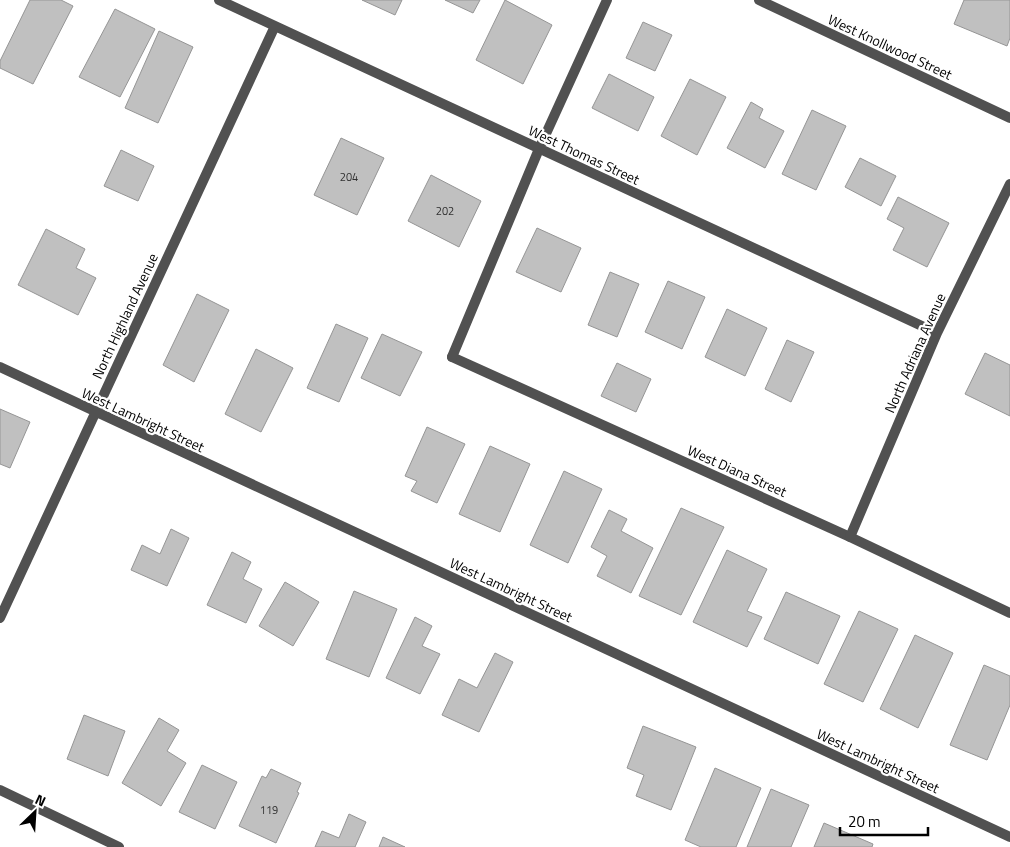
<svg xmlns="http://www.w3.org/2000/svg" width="1010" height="847" viewBox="0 0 1010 847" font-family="'Titillium Web',sans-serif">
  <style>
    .building { fill: #c0c0c0; stroke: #959595 }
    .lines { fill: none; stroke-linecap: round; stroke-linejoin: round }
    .lane { stroke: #515151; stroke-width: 10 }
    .street { stroke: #515151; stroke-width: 10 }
    .labels { text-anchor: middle; stroke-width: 4.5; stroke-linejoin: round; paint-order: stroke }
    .number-label { font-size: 11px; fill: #303030 }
    .street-label { font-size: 14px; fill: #000; stroke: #fff }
  </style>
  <rect width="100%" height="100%" fill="#fff"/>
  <path class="building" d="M 30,0 L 61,0 L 73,6 L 33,84 L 0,68 L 0,61 Z
    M 362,0 L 402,0 L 395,15 Z
    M 445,0 L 480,0 L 473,13 Z
    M 505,0 L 552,25 L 523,84 L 476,60 Z
    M 964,0 L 1010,0 L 1010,38 L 1007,46 L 954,24 Z
    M 115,9 L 155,29 L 120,97 L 79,77 Z
    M 643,22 L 672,35 L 655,71 L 626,58 Z
    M 159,31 L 193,47 L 158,123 L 125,108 Z
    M 609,74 L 654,97 L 638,131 L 592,108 Z
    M 690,79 L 726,97 L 697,155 L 661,136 Z
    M 751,102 L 763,109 L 759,118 L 784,131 L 765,168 L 727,148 Z
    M 812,110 L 846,126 L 816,190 L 782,174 Z
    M 341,138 L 384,158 L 357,215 L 314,195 Z
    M 121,150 L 154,166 L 138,201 L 104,186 Z
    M 860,158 L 896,176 L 881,206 L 845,187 Z
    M 431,175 L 481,201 L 459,247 L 408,221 Z
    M 898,197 L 949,223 L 927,267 L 893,250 L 904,228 L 887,219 Z
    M 537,228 L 581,248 L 561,292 L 516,272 Z
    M 46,229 L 85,249 L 76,268 L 96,278 L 78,315 L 18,285 Z
    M 610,272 L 639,284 L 617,337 L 588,325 Z
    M 668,281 L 705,297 L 682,349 L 645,332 Z
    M 197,294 L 229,310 L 194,382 L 163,365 Z
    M 727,309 L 767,328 L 745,376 L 705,357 Z
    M 336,324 L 368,338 L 339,402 L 307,388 Z
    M 382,334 L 422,352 L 400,396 L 361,378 Z
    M 787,340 L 814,352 L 791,402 L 765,389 Z
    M 256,349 L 293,368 L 261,432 L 225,414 Z
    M 985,353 L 1010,365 L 1010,416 L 965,394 Z
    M 617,363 L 651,379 L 636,412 L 601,396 Z
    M 0,409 L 30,422 L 10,468 L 0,464 Z
    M 427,427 L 465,444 L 437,503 L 411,491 L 417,481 L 405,476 Z
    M 490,446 L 530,464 L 500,532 L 459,514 Z
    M 564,471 L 602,489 L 568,563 L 530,545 Z
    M 681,508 L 724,527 L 681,615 L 639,596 Z
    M 609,510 L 627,519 L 621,531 L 653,548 L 631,593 L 597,576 L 607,556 L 591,547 Z
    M 171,529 L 189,538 L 167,586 L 131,570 L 142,545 L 160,554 Z
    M 727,550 L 767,569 L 747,611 L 762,617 L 747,647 L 693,622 Z
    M 232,552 L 251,562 L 243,579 L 262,589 L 246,623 L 207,605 Z
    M 285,582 L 319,602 L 293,646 L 259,626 Z
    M 354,591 L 397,609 L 369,677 L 326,659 Z
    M 786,592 L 840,616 L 818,664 L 764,639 Z
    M 859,611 L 898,629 L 863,702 L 824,684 Z
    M 415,617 L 432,626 L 422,646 L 440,654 L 420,694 L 386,678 Z
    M 915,635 L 953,653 L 918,728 L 880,709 Z
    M 495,653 L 513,662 L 479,732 L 442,715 L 459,679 L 477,688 Z
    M 984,665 L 1010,676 L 1010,705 L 987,760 L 950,745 Z
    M 84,715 L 125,731 L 108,776 L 67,759 Z
    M 159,718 L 179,730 L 167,751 L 186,763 L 161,806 L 122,783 Z
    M 643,726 L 696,747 L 671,810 L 636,796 L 644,775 L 627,768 Z
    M 202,765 L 237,782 L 215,829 L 179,812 Z
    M 715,768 L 761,788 L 736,847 L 701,847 L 685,840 Z
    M 271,769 L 301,783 L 297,792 L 299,793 L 276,843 L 239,826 L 262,776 L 266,778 Z
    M 771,789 L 809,805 L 791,847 L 747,847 Z
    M 349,814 L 366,822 L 355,847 L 315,847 L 322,831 L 339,838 Z
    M 824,823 L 873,844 L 872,847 L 814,847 Z
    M 383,837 L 405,847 L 379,847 Z"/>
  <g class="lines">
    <path class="lane" d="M 452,357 L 850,537 L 1010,613"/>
    <path class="street" d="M 219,0 L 937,333
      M 759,0 L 1010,118
      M 452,357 L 539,149 L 607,0
      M 0,367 L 1010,837
      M 850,537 L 937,333 L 1010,184
      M 0,618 L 275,26
      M 0,790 L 119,847"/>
  </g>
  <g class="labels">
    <g class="number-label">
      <text x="349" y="181">204</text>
      <text x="445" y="215">202</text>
      <text x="269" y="814">119</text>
    </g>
    <g class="street-label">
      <text transform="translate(890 47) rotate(25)" y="5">West Knollwood Street</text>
      <text transform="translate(584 155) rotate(25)" y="5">West Thomas Street</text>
      <text transform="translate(125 316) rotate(-65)" y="5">North Highland Avenue</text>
      <text transform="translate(915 353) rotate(-66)" y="5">North Adriana Avenue</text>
      <text transform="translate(143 420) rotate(25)" y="5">West Lambright Street</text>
      <text transform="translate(737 471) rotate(24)" y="5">West Diana Street</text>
      <text transform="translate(511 590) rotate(25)" y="5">West Lambright Street</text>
      <text transform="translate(878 761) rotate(25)" y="5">West Lambright Street</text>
    </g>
  </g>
  <g transform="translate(35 812) rotate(25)" stroke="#ffffff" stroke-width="4" paint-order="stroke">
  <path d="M0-4L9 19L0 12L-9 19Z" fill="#000000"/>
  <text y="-8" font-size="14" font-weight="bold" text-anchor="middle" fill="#000000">N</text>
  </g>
  <path d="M840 827v8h88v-8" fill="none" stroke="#000000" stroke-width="2.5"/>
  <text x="848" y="827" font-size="15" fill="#000000" stroke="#ffffff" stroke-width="4" paint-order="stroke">20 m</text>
</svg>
